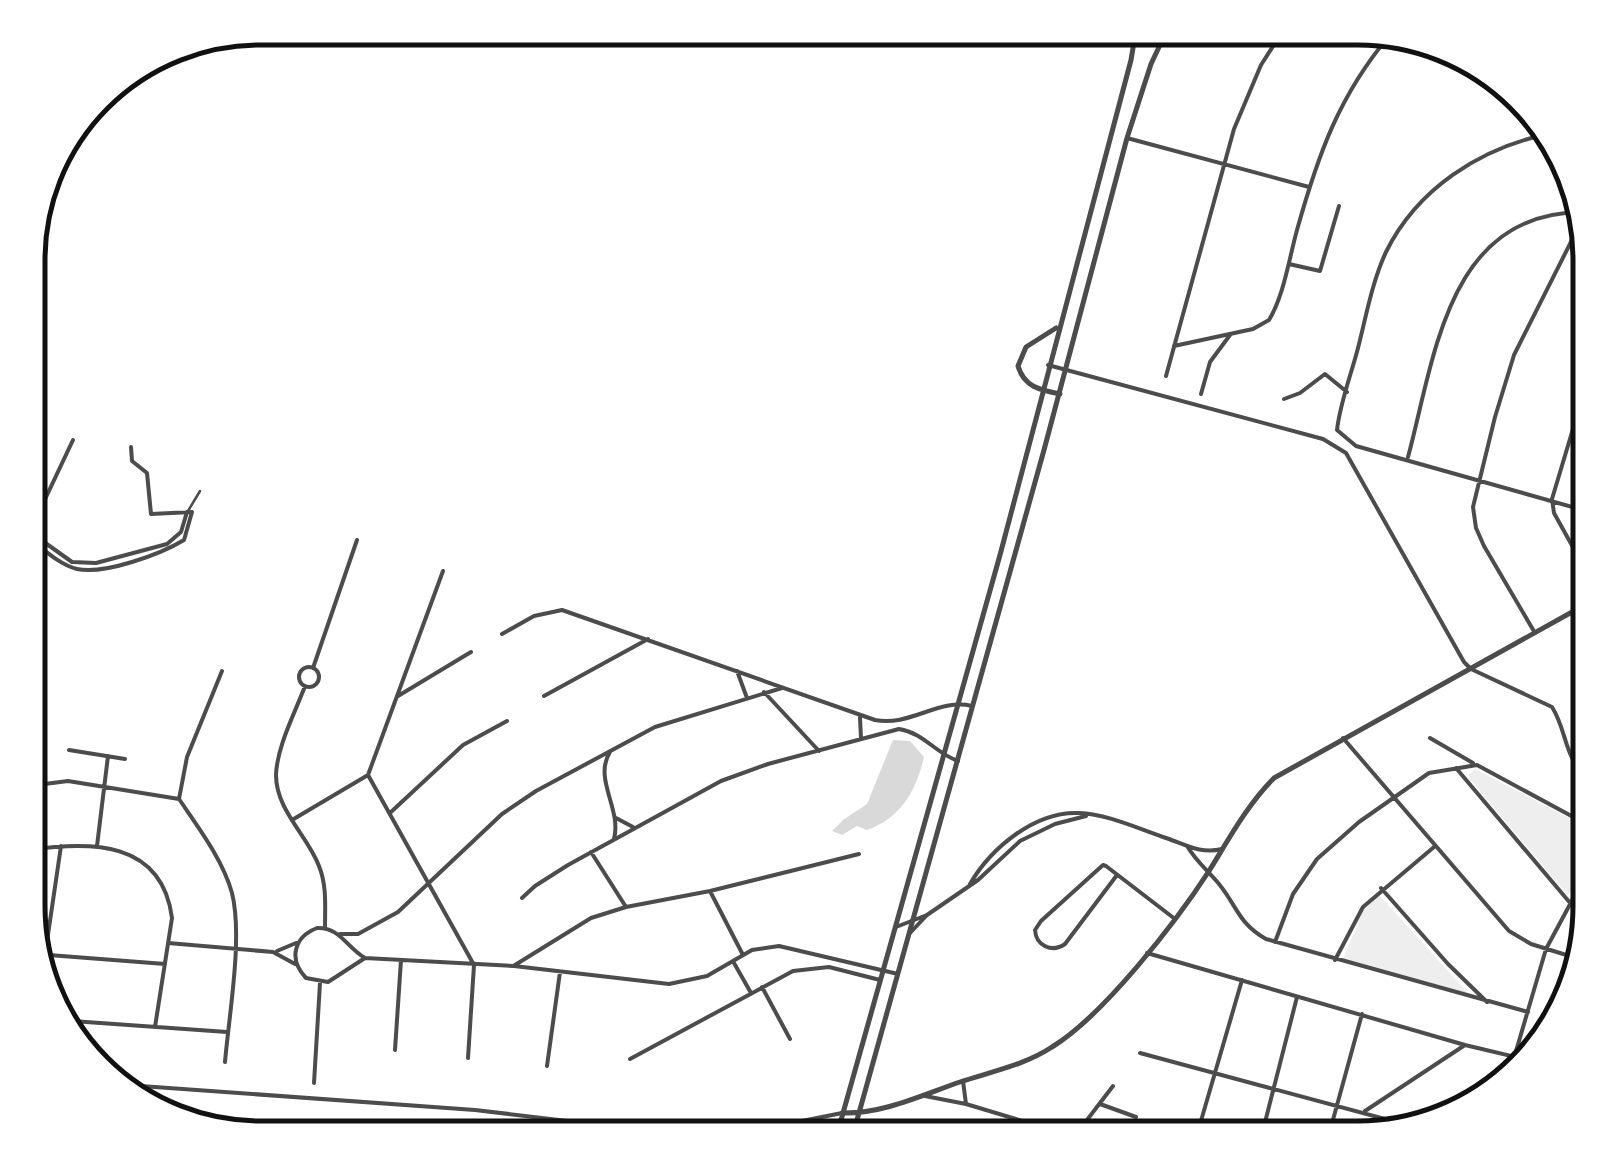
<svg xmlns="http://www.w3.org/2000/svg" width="1618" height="1166" viewBox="0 0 1618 1166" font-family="Karla,sans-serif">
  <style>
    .green { fill: #eee }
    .water { fill: #d9d9d9 }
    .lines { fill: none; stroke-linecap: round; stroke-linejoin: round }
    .service { stroke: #4c4c4c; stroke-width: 2.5 }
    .minor { stroke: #4c4c4c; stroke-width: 4 }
    .tertiary { stroke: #4c4c4c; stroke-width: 5 }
    .rim { fill: none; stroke: #111; stroke-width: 5 }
  </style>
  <rect width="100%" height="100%" fill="#fff"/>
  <path class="green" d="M 1475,769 L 1590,829 L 1590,846 L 1568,896 L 1469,778 L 1468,775 Z
    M 1379,895 L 1468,993 L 1343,959 L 1363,911 Z"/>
  <path class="water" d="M 893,740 L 910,741 L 924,757 C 916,791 901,818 867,830 L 857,826 L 842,835 L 832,831 L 843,820 L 867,804 Z"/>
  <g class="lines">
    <path class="service" d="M 188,511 L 200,491"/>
    <path class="minor" d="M 1548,134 C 1480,148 1417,189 1386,252 C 1372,282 1366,317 1358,348 C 1351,375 1340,403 1337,430 L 1356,446 L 1590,512
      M 1127,138 L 1309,187
      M 1289,264 L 1320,271 L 1339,206
      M 1174,346 L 1253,329 L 1269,320 C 1284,295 1289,259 1297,230 C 1318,155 1339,95 1390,35
      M 1048,365 L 1323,439 L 1346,453 L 1464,662 L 1471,669 L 1552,707 C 1568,732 1563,760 1590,778
      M 1590,372 L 1552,499 L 1554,513 L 1590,578
      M 1166,376 L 1234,129 L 1261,65 L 1284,29
      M 1201,394 L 1210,362 L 1230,335
      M 1284,399 L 1300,393 L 1325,374 L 1347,392
      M 1408,457 C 1435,357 1447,214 1581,212
      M 30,531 L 73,440
      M 30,532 L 72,562 L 96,563 L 167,544 L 181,532 L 187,512
      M 30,539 C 43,549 60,565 77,569 C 104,575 161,554 184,540 L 192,512 L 151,514 L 147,473 L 132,461 L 131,447
      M 443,571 L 368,775 L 474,965 L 468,1058
      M 1535,633 L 1484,546 L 1476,528 L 1473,507 L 1495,417 L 1514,355 L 1583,218
      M 502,634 L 534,616 L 562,610 L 875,720 C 910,727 938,698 972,706
      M299 677a10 10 0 1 1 20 0a10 10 0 1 1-20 0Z
      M 313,668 L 357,540
      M 737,671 L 747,698
      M 305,686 C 295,713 277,746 276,775 C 276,810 307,835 319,866 C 327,886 325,906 325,928
      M 764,692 L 819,751
      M 398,696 L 471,652
      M 544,696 L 648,639
      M 860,718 L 861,738
      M 29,730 L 43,717 L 45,708 L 29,655
      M 1343,738 L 1509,931 L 1531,944 L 1576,958
      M 1430,738 L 1473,763
      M 69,750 L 125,759
      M 610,752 C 593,779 622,809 614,839
      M 1456,768 L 1571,904
      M 29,786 L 68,781 L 179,799 C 198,827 223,860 232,893 C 243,937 229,1015 225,1062
      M 179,799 L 187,757 L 222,671
      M 391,812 L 463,745 L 507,721
      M 616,818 L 633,827
      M 292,820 L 368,775
      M 97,846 L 108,756
      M 1187,846 C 1196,861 1207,870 1219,884 C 1237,906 1238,923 1266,939 L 1528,1012
      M 29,850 C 90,841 162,840 172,918 L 155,1027
      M 591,852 L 626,907
      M 1117,875 L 1065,944 C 1052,953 1036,946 1035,930 L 1041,921 L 1103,865 L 1106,866 L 1175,919
      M 970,884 C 991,848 1035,811 1079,813 C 1108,814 1141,830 1169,839 C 1188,846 1202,854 1222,849
      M 1381,888 L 1448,964 L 1487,1002
      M 711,893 L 743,955
      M 522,898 L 535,886 L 568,865 L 721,781 L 768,764 L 899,729 C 924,733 935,753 958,761
      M 896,927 L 927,915
      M 317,928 C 340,927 347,948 365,958 L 328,982 L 306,978 C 288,959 294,937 317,928 Z
      M 910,933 L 927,915 L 978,880 L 1020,841 L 1055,824 L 1086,816
      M 340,934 L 358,934 L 398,912 L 502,814 L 536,791 L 655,727 L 782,688
      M 1275,942 L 1293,894 L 1317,859 L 1359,822 L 1429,773 L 1477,765 L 1590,826
      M 168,943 L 273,952 L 295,964
      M 277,951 L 296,943
      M 1147,953 L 1465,1045 L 1528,1060
      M 36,954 L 165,964
      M 45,955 L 61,846
      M 365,958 L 514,966 L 669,984 L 707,976 L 752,950 L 779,946 L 898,974
      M 1335,960 L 1363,907 L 1434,847
      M 734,963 L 751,993
      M 515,965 L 591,918 L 626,907 L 710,891 L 859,854
      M 762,987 L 790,1039
      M 58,1020 L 227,1032
      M 395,1050 L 401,960
      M 1140,1053 L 1411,1126
      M 630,1059 L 793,971 L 829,967 L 880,980
      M 547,1066 L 560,972
      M 1509,1075 L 1546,949 L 1590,867
      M 963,1081 L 966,1104
      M 314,1083 L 320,983
      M 113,1084 L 475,1110 L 670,1133 L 777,1126 L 842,1113
      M 925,1096 L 966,1104 L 1079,1138
      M 1100,1104 L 1136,1117
      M 1365,1111 L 1465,1045
      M 1074,1137 L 1113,1086
      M 1196,1138 L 1242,980
      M 1261,1138 L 1297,997
      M 1328,1138 L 1362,1014"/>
    <path class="tertiary" d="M 1056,328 L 1026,347 L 1018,366 C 1024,387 1040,390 1060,394
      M 842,1113 C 883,1114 922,1095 960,1082 C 990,1072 1025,1065 1052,1047 C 1103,1016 1176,922 1209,871 C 1229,839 1247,805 1274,778 L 1590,602
      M 836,1138 L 1000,555 L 1131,60 L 1136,30
      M 852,1138 L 1044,450 L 1127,138 L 1151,64 L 1167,30"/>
  </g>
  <path d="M0 0H1618V1166H0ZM260 45H1358A215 215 0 0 1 1573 260V906A215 215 0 0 1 1358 1121H260A215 215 0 0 1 45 906V260A215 215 0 0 1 260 45Z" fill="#fff" fill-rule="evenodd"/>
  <path class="rim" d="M260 45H1358A215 215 0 0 1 1573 260V906A215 215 0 0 1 1358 1121H260A215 215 0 0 1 45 906V260A215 215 0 0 1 260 45Z"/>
</svg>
